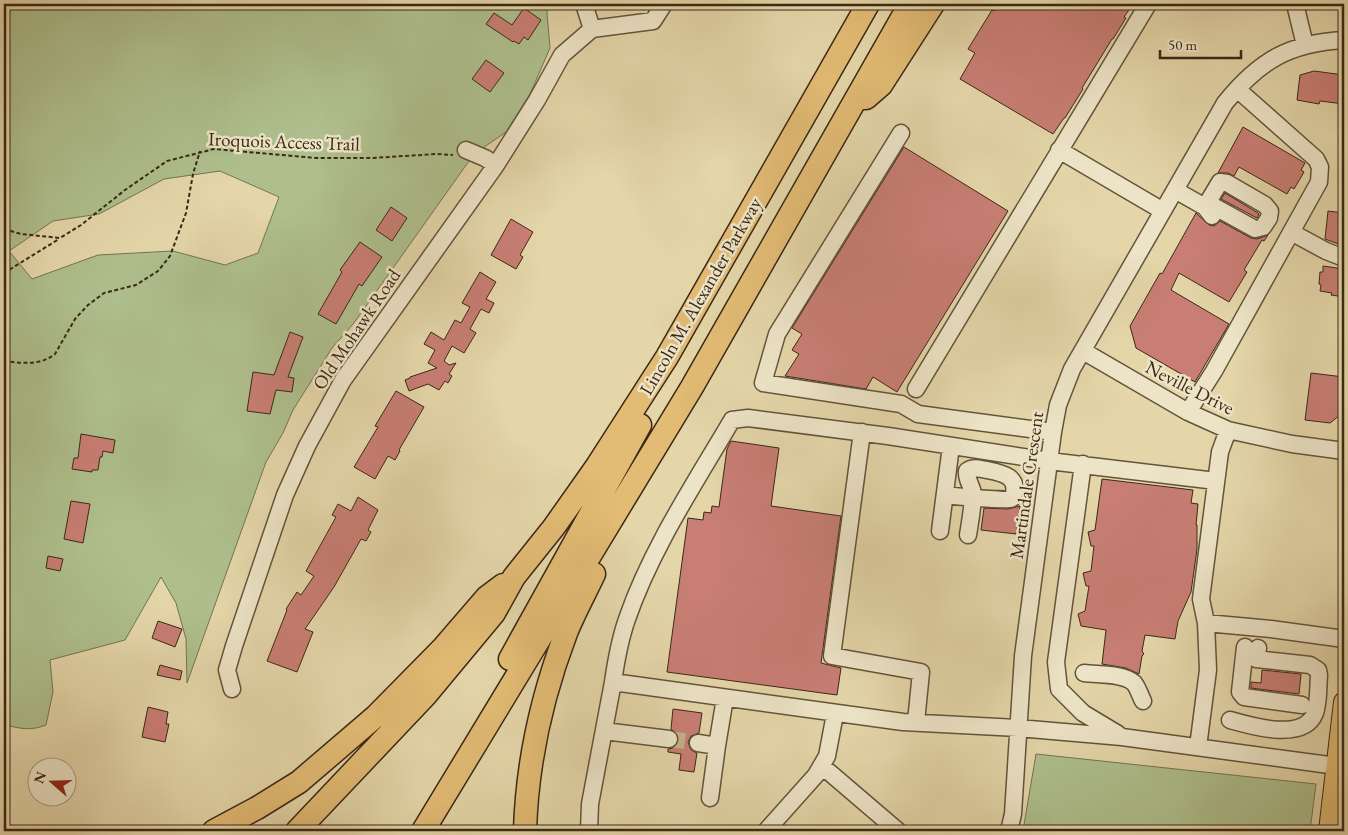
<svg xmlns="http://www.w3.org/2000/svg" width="1348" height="835" viewBox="0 0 1348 835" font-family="'EB Garamond',serif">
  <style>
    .green { fill: #aebf8d; stroke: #747451; fill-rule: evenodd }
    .building { fill: #c87e74; stroke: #3a2815 }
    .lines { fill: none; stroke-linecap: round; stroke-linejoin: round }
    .minor-tunnel { stroke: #c2b38b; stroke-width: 16; stroke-dasharray: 16 8; stroke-linecap: butt }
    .minor-casing { stroke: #64543a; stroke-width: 19 }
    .major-casing { stroke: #3a2815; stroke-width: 22 }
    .highway-casing { stroke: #3a2815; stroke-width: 25 }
    .path { stroke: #3a2815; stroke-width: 2; stroke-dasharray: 4 2.5; stroke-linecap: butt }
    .minor { stroke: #ede4c7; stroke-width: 16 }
    .major { stroke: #e2bb74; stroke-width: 20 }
    .highway { stroke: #e2bb74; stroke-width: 22 }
    .labels { text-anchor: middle; stroke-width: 5; stroke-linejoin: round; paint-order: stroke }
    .street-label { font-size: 19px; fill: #3a2815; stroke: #ede4c7 }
  </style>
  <rect width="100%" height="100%" fill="#e4d6a9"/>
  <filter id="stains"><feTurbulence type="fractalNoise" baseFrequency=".004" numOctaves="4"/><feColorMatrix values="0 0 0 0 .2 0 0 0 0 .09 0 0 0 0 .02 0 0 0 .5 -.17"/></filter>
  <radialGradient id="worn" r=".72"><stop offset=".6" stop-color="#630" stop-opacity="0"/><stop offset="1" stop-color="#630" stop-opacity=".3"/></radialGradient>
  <path class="green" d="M 4,4 L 548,4 L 547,13 L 550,48 L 530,94 L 506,132 L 474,154 L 354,323 L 332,348 L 293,410 L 283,433 L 266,462 L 187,683 L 186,639 L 176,603 L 161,577 L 125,640 L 50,660 L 53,692 L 46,725 C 31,731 19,729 4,724 ZM 220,171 L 279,197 L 258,253 L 225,265 L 173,251 L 98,255 L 32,279 L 9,251 L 53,221 L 99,214 L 164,179 Z
    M 1036,754 L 1316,784 L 1310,831 L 1023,831 Z"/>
  <path class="building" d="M 998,4 L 1133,4 L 1124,17 L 1126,18 L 1113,39 L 1112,39 L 1082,88 L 1083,89 L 1065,118 L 1064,118 L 1053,134 L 960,79 L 975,53 L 968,49 L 992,10 L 994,11 Z
    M 524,8 L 541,20 L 528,40 L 524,37 L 519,44 L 514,41 L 513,42 L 486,24 L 494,13 L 512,25 Z
    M 486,60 L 504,73 L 490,92 L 472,79 Z
    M 1314,71 L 1344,75 L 1344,104 L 1320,101 L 1319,104 L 1297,100 L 1300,75 Z
    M 1243,127 L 1305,163 L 1301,170 L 1304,172 L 1294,189 L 1291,187 L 1287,194 L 1239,167 L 1234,176 L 1228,173 L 1218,173 Z
    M 904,147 L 1008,211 L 897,392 L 873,377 L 866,389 L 785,376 L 799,354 L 792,350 L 802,334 L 792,328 Z
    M 1225,193 L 1258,213 L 1259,214 L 1257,218 L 1221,199 Z
    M 391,207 L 407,218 L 392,241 L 376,230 Z
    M 1328,211 L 1344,213 L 1344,246 L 1325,239 Z
    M 1196,213 L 1209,225 L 1214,226 L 1220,221 L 1251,238 L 1257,239 L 1268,235 L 1264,241 L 1262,240 L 1244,270 L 1247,272 L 1229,302 L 1179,273 L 1171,290 L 1229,324 L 1195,382 L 1136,348 L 1130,326 L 1160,273 L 1162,274 Z
    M 511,219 L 533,232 L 520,255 L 523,257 L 516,269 L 491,255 Z
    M 360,242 L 382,257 L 362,286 L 359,284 L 336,324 L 318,314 L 342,272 L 340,270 Z
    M 1323,266 L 1344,269 L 1344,297 L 1331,295 L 1332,293 L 1320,291 L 1321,285 L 1319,284 L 1320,272 L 1323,272 Z
    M 480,272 L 496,282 L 486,299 L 494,303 L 489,313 L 481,309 L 470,329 L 476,333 L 464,353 L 452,346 L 444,361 L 449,365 L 456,363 L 449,374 L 452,376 L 448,383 L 445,381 L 439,390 L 428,384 L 409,391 L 405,380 L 410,378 L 410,377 L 437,368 L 428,363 L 435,350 L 424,344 L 431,332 L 444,340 L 455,320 L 461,323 L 470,307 L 462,303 Z
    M 290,332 L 303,337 L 288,377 L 294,378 L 292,392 L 276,390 L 270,414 L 247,411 L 253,372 L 274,375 Z
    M 1311,373 L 1344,377 L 1344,412 L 1330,423 L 1305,420 Z
    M 396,391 L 424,407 L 399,450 L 400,451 L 395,460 L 388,456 L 375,479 L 354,467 L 378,427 L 375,426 Z
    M 81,434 L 115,440 L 113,453 L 103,451 L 102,457 L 100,457 L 98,470 L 92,470 L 92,472 L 72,469 L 74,458 L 78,458 Z
    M 731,441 L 779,448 L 771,506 L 841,516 L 821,663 L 841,668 L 837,695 L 667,672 L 688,518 L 703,520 L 704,512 L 711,513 L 712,506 L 719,507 L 727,449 Z
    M 1102,479 L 1193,490 L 1191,503 L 1198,504 L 1196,525 L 1197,525 L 1197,549 L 1191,592 L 1178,621 L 1175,639 L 1145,635 L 1142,651 L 1144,654 L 1142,656 L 1139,674 L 1126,668 L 1102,664 L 1106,630 L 1081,626 L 1078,614 L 1085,611 L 1089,586 L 1086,586 L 1083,573 L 1091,571 L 1094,546 L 1091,546 L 1088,532 L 1095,530 Z
    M 358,497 L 378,510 L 368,530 L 371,532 L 366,541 L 361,539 L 334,587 L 305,629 L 313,632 L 297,672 L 267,661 L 287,610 L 286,609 L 297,592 L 301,595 L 314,576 L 306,571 L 336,517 L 332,515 L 338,504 L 351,511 Z
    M 71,501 L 90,504 L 83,543 L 64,539 Z
    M 1020,506 L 1016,534 L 981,530 L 984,508 L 1008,509 Z
    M 48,556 L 63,559 L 60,571 L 46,568 Z
    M 158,621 L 182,629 L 175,647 L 152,638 Z
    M 160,665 L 182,671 L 180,680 L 157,675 Z
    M 1262,670 L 1301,674 L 1299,694 L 1251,688 L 1251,682 L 1261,683 Z
    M 148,707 L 168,712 L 166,724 L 169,724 L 165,742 L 142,737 Z
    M 673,709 L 702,713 L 699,733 L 691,736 L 688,742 L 691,750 L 697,753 L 694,772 L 679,770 L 681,754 L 668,752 L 668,749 L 673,748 L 679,741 L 678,735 L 671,729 Z"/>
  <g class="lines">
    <path class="minor-tunnel" d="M 669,739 L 698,743"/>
    <defs>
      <path id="minor" d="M 584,4 L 592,29
        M 1295,4 L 1305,45
        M 901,133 L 777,334 L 763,383 L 901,404 L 918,414 L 1053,432
        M 466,150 L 485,158 L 496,165
        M 1059,150 L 1163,211
        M 1220,182 L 1227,183 L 1265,205 L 1270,211 L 1269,218 L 1263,227 L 1255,229 L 1215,207 L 1205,207 Z
        M 1175,190 L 1205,207 L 1212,216
        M 1291,232 L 1326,251 L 1344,258
        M 1083,351 L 1188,412 L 1228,430 L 1292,444 L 1344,451
        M 916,389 L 1148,4
        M 1188,412 L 1214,371 L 1319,182 L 1320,167 L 1316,159 L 1237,89
        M 862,432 L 832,656 L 921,672 L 916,722
        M 1083,464 L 1056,662 L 1059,689 L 1083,713 L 1118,734
        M 1216,481 L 1049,461 L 888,436 L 748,418 L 732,420 C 695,483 651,549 627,619 C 620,639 616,661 613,682 L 903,722 L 1018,728 L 1122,737 L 1344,767
        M 945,495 C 953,496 1006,501 1010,499 C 1012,499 1012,498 1013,497 C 1020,476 1002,473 987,470 C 980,469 973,466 967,471 C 966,480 972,485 973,494 C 973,507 970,522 968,535
        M 940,531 L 951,446
        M 1206,623 L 1271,629 L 1344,639
        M 1245,647 L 1240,692 L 1244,697 L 1302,705
        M 1084,673 C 1098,675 1123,673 1134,683 C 1138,688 1140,695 1143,701
        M 232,689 L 227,670 L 234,646 L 285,495 L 307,446 L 343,380 L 496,165 L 537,100 L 562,55 L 592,29 L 653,21 L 664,4
        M 1230,720 C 1251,726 1304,742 1315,713 C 1319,702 1318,686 1319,675 L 1318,670 L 1310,665 L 1256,659 L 1258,648
        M 604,731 L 669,739
        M 698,743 L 717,746 L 725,698
        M 1198,747 L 1208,670 L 1206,623 L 1201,599 L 1220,452 L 1228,430
        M 819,770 L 829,772 L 898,831
        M 710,798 L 717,746
        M 589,831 L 590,804 L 613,682
        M 766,831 L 816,775 L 827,756 L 835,714
        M 1009,831 L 1013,814 L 1023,656 L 1053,432 L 1058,405 L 1072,369 L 1225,103 C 1259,61 1289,43 1344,40"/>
      <path id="major" d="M 1329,831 L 1344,702"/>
      <path id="highway" d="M 866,98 L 881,85 L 933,4
        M 510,659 L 640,425
        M 214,831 L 257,808 L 299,782 L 376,716 L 443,648 L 487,597 L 503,585
        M 297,831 L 425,696 L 494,613 L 514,577 L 554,527 L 597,466 L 667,357 L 868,4
        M 423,831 L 692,387 L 910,4
        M 525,831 C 527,763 542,696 566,633 C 574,613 585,593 594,574"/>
    </defs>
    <use href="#minor" class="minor-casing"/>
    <use href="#major" class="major-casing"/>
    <use href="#highway" class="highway-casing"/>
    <path class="path" d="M 4,229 L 21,234 L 60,238 L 81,225 L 125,190 L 167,161 L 214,149 L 316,158 L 373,158 L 436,154 L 453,155
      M 4,273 L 59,239
      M 4,361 C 22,363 40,366 55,354 L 75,319 L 88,305 L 104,293 L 136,285 L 158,271 L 170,256 L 186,213 L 193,174 L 200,151"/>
    <use href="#minor" class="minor"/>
    <use href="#major" class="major"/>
    <use href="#highway" class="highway"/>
  </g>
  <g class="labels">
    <g class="street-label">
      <text transform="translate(284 141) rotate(2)" y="7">Iroquois Access Trail</text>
      <text transform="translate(700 296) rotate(-60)" y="7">Lincoln M. Alexander Parkway</text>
      <text transform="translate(356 329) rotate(-56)" y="7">Old Mohawk Road</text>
      <text transform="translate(1190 387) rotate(27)" y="7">Neville Drive</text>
      <text transform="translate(1026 485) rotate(-82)" y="7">Martindale Crescent</text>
    </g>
  </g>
  <rect width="1348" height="835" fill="none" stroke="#e4d6a9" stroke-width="20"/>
  <rect x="5" y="5" width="1338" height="825" fill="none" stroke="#3a2815" stroke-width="2.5"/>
  <rect x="10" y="10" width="1328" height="815" fill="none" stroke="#3a2815"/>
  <g transform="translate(52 782) rotate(290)"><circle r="24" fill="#ede4c7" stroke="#a59980"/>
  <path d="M0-4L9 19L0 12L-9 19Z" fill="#8f2418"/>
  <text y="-8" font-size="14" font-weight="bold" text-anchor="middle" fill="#3a2815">N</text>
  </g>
  <path d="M1160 50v8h81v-8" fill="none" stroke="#3a2815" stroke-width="2.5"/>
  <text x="1168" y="50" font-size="15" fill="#3a2815" stroke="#ede4c7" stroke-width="4" paint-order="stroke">50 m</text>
  <rect width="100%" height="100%" filter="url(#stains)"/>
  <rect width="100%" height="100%" fill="url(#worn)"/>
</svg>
